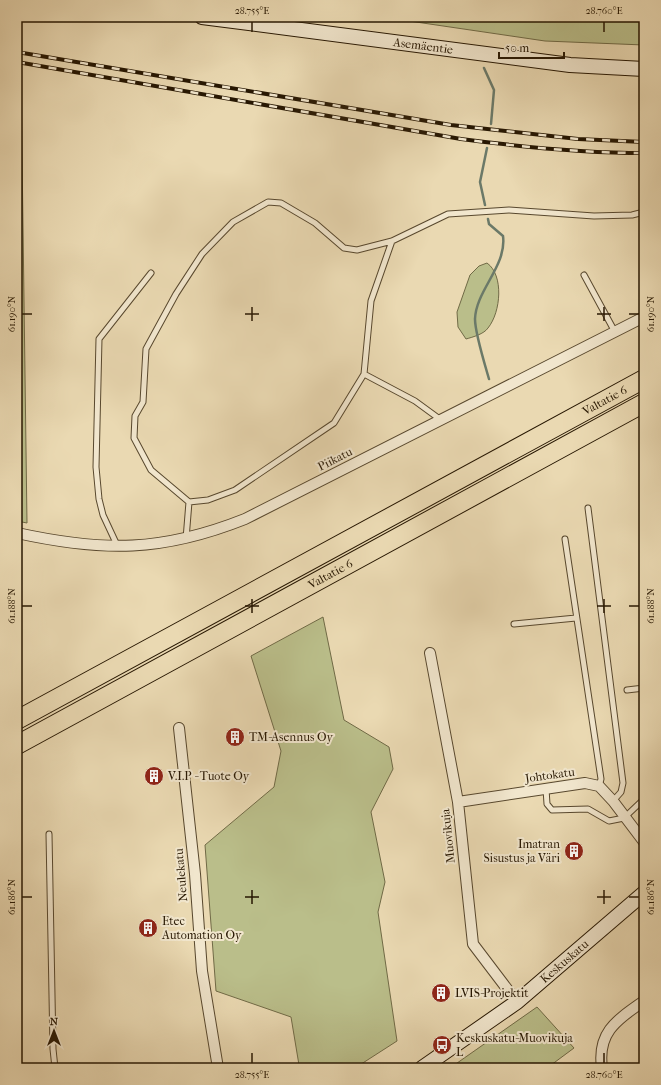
<svg xmlns="http://www.w3.org/2000/svg" width="661" height="1085" viewBox="0 0 661 1085" font-family="'IM FELL French Canon',serif">
  <style>
    .green { fill: #babe8a; stroke: #706a46 }
    .lines { fill: none; stroke-linecap: round; stroke-linejoin: round }
    .stream { stroke: #6b7968; stroke-width: 2.5 }
    .lane-casing { stroke: #58482e; stroke-width: 7 }
    .street-casing { stroke: #58482e; stroke-width: 12 }
    .secondary-casing { stroke: #271702; stroke-width: 16 }
    .highway-casing { stroke: #271702; stroke-width: 20 }
    .lane { stroke: #f1e6cd; stroke-width: 5 }
    .street { stroke: #f1e6cd; stroke-width: 10 }
    .secondary { stroke: #f1e6cd; stroke-width: 14 }
    .highway { stroke: #ead9b2; stroke-width: 18 }
    .rail-casing { stroke: #271702; stroke-width: 4 }
    .rail { stroke: #f1e6cd; stroke-width: 2.5; stroke-dasharray: 8; stroke-linecap: butt }
    .ticks { fill: none; stroke: #271702; stroke-width: 1.5 }
    .labels { text-anchor: middle; stroke-width: 4; stroke-linejoin: round; paint-order: stroke }
    .street-label { font-size: 12px; fill: #271702; stroke: #f1e6cd }
    .poi-label { font-size: 12px; fill: #271702; stroke: #f1e6cd; text-anchor: start }
    .neatline { fill: none; stroke: #271702; stroke-width: 1.5 }
    .ticks-label { font-size: 10px; text-anchor: middle; fill: #271702 }
  </style>
  <rect width="100%" height="100%" fill="#ead9b2"/>
  <filter id="stains"><feTurbulence type="fractalNoise" baseFrequency=".005" numOctaves="4"/><feColorMatrix values="0 0 0 0 .2 0 0 0 0 .09 0 0 0 0 .02 0 0 0 .5 -.17"/></filter>
  <radialGradient id="worn" r=".72"><stop offset=".6" stop-color="#630" stop-opacity="0"/><stop offset="1" stop-color="#630" stop-opacity=".3"/></radialGradient>
  <path class="green" d="M 382,17 L 644,17 L 644,45 L 545,41 Z
    M 17,77 L 21,78 L 27,523 L 17,521 Z
    M 487,263 C 504,275 501,312 488,328 C 484,334 473,337 466,339 L 458,327 L 457,312 L 470,275 L 479,266 Z
    M 323,617 L 344,720 L 389,747 L 393,769 L 371,812 L 385,882 L 378,912 L 397,1041 L 355,1068 L 296,1068 L 299,1065 L 291,1017 L 216,991 L 205,845 L 274,787 L 281,751 L 251,656 Z
    M 537,1007 L 574,1048 L 547,1068 L 450,1068 Z"/>
  <g class="lines">
    <path class="stream" d="M 484,68 L 494,90 L 491,124
      M 485,205 L 480,182 L 487,148
      M 488,219 L 489,224 L 503,236 C 507,266 476,290 475,319 C 475,333 485,365 489,379"/>
    <defs>
      <path id="lane" d="M 584,275 L 615,332
        M 364,374 L 415,401 L 441,420
        M 189,502 L 208,500 L 235,490 L 334,423 L 364,374 L 371,301 L 392,241
        M 588,508 L 623,783 L 621,792 L 613,801
        M 186,539 L 189,502 L 151,470 L 134,438 L 135,416 L 143,402 L 146,349 L 176,294 L 202,254 L 233,222 L 268,202 L 281,203 L 315,223 L 344,248 L 357,250 L 392,241 L 448,214 L 509,210 L 594,216 L 632,215 L 644,212
        M 565,539 L 601,779 L 599,786
        M 117,545 L 103,515 L 99,499 L 96,467 L 99,339 L 151,273
        M 514,624 L 576,618
        M 627,690 L 644,688
        M 546,789 L 547,804 L 552,810 L 588,809 L 609,821 L 624,818 L 644,799
        M 49,834 L 53,1049 L 55,1068"/>
      <path id="street" d="M 17,533 C 104,552 162,552 245,519 L 644,317
        M 430,653 L 458,802 L 473,944 L 517,1002
        M 179,728 L 195,874 L 202,971 L 218,1068
        M 458,802 L 585,783 L 599,786 L 613,801 L 644,842
        M 602,1068 C 597,1032 617,1020 644,1001"/>
      <g id="secondary">
        <path id="s1" d="M 202,17 L 570,65 L 644,69"/>
        <path id="s2" d="M 422,1068 L 517,1002 L 644,893"/>
      </g>
      <g id="highway">
        <path id="s3" d="M 17,720 L 644,379"/>
        <path id="s4" d="M 17,745 L 644,403"/>
      </g>
    </defs>
    <use href="#lane" class="lane-casing"/>
    <use href="#street" class="street-casing"/>
    <use href="#secondary" class="secondary-casing"/>
    <use href="#highway" class="highway-casing"/>
    <use href="#lane" class="lane"/>
    <use href="#street" class="street"/>
    <use href="#secondary" class="secondary"/>
    <use href="#highway" class="highway"/>
    <defs>
      <path id="rail" d="M 17,52 L 451,125 L 578,139 L 644,142
        M 17,62 L 461,139 C 522,147 582,153 644,153"/>
    </defs>
    <use href="#rail" class="rail-casing"/>
    <use href="#rail" class="rail"/>
  </g>
  <path class="ticks" d="M 252,22 L 252,32M 604,22 L 604,32M 252,307 L 252,321M 604,307 L 604,321M 22,314 L 32,314M 245,314 L 259,314M 597,314 L 611,314M 629,314 L 639,314M 252,599 L 252,613M 604,599 L 604,613M 22,606 L 32,606M 245,606 L 259,606M 597,606 L 611,606M 629,606 L 639,606M 252,890 L 252,904M 604,890 L 604,904M 22,897 L 32,897M 245,897 L 259,897M 597,897 L 611,897M 629,897 L 639,897M 252,1053 L 252,1063M 604,1053 L 604,1063"/>
  <defs>
    <symbol id="building-disc" viewBox="-11 -11 22 22"><circle r="9.5" fill="#8f2418" stroke="#f1e6cd"/><path d="M-4-6H4V6H1V3H-1V6H-4ZM-2.5-4.3h1.7v1.8h-1.7ZM.8-4.3h1.7v1.8H.8ZM-2.5-1h1.7V.8h-1.7ZM.8-1h1.7V.8H.8Z" fill="#fff"/></symbol>
    <symbol id="bus-disc" viewBox="-11 -11 22 22"><circle r="9.5" fill="#8f2418" stroke="#f1e6cd"/><path d="M-5-6H5V4H4V6H2V4H-2V6H-4V4H-5ZM-3.5-4V0h7V-4ZM-3.5 1.2v1.5H-2V1.2ZM2 1.2v1.5H3.5V1.2Z" fill="#fff"/></symbol>
  </defs>
  <g fill-rule="evenodd">
    <use href="#building-disc" x="224" y="726" width="22" height="22"/>
    <use href="#building-disc" x="143" y="765" width="22" height="22"/>
    <use href="#building-disc" x="563" y="840" width="22" height="22"/>
    <use href="#building-disc" x="137" y="917" width="22" height="22"/>
    <use href="#building-disc" x="430" y="982" width="22" height="22"/>
    <use href="#bus-disc" x="431" y="1034" width="22" height="22"/>
  </g>
  <g class="labels">
    <g class="street-label">
      <text dy="4" stroke="none"><textPath href="#s1" startOffset="223">Asemäentie</textPath></text>
      <text dy="4" stroke="none"><textPath href="#s3" startOffset="669">Valtatie 6</textPath></text>
      <text transform="translate(335 459) rotate(-27)" y="4">Piikatu</text>
      <text dy="4" stroke="none"><textPath href="#s4" startOffset="357">Valtatie 6</textPath></text>
      <text transform="translate(550 775) rotate(-8)" y="4">Johtokatu</text>
      <text transform="translate(448 836) rotate(-96)" y="4">Muovikuja</text>
      <text transform="translate(181 875) rotate(-95)" y="4">Neulekatu</text>
      <text dy="4" stroke="none"><textPath href="#s2" startOffset="178">Keskuskatu</textPath></text>
    </g>
    <g class="poi-label">
      <text x="249" y="741">TM-Asennus Oy</text>
      <text x="168" y="780">V.I.P - Tuote Oy</text>
      <text x="560" y="848" text-anchor="end">Imatran<tspan x="560" dy="14">Sisustus ja Väri</tspan></text>
      <text x="162" y="925">Etec<tspan x="162" dy="14">Automation Oy</tspan></text>
      <text x="455" y="997">LVIS-Projektit</text>
      <text x="456" y="1042">Keskuskatu-Muovikuja<tspan x="456" dy="14">L</tspan></text>
    </g>
  </g>
  <rect width="661" height="1085" fill="none" stroke="#ead9b2" stroke-width="44"/>
  <g transform="translate(54 1031)" stroke="#f1e6cd" stroke-width="3" paint-order="stroke">
  <path d="M0-3L7 15L0 10L-7 15Z" fill="#271702"/>
  <text y="-6" font-size="11" font-weight="bold" text-anchor="middle" fill="#271702">N</text>
  </g>
  <path d="M499 52v6h65v-6" fill="none" stroke="#271702" stroke-width="2"/>
  <text x="505" y="52" font-size="12" fill="#271702" stroke="#f1e6cd" stroke-width="3" paint-order="stroke">50 m</text>
  <rect x="22" y="22" width="617" height="1041" class="neatline"/>
  <g class="ticks-label">
    <text x="252" y="14">28.755°E</text>
    <text x="604" y="14">28.760°E</text>
    <text transform="translate(11 314) rotate(-90)" y="4">61.190°N</text>
    <text transform="translate(650 314) rotate(-90)" y="4">61.190°N</text>
    <text transform="translate(11 606) rotate(-90)" y="4">61.188°N</text>
    <text transform="translate(650 606) rotate(-90)" y="4">61.188°N</text>
    <text transform="translate(11 897) rotate(-90)" y="4">61.186°N</text>
    <text transform="translate(650 897) rotate(-90)" y="4">61.186°N</text>
    <text x="252" y="1078">28.755°E</text>
    <text x="604" y="1078">28.760°E</text>
  </g>
  <rect width="100%" height="100%" filter="url(#stains)"/>
  <rect width="100%" height="100%" fill="url(#worn)"/>
</svg>
